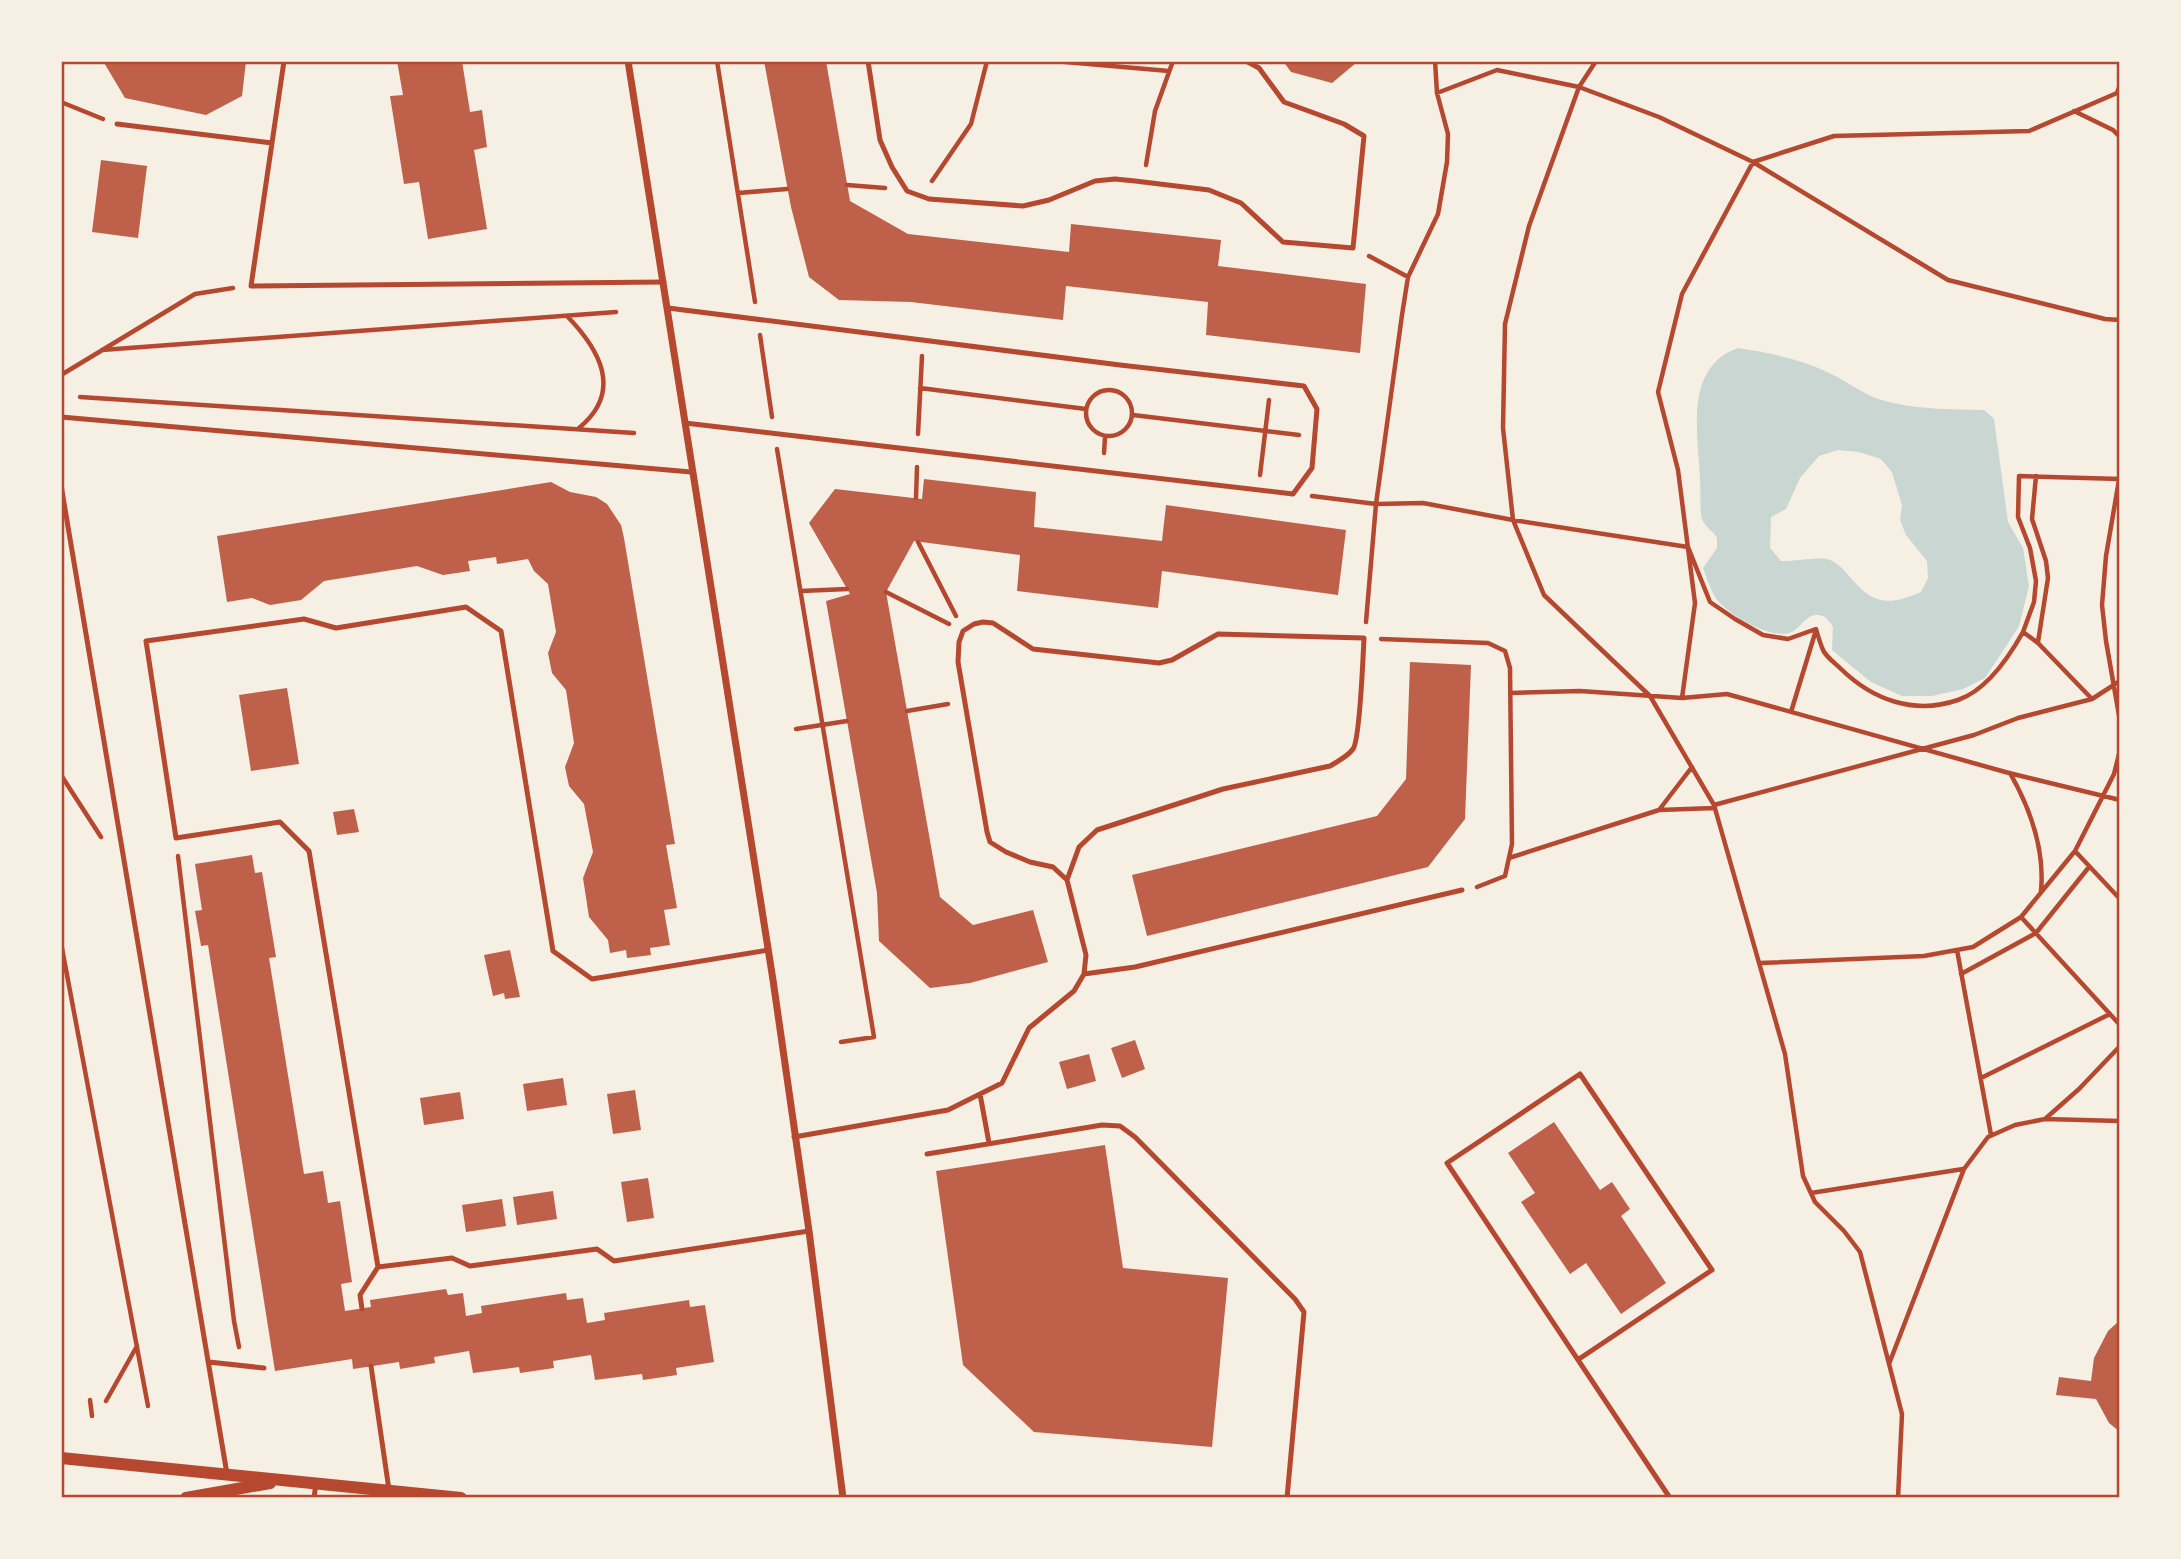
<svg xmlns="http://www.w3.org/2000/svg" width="2181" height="1559" viewBox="0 0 2181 1559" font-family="Rubik,sans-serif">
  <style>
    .water { fill: #c9d6d2; fill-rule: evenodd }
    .building { fill: #bf614a }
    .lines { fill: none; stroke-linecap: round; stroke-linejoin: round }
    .path { stroke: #b5482f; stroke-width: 4.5 }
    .service { stroke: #b5482f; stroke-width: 5 }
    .minor { stroke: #b5482f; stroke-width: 7 }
    .tertiary { stroke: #b5482f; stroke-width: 12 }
    .neatline { fill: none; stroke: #b5482f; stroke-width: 2.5 }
  </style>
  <rect width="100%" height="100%" fill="#f6efe4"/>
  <path class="water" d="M 1738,348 C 1770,353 1802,359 1831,374 C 1847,381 1861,393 1878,399 C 1913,410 1949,409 1984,410 L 1994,419 L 2008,522 L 2023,548 L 2029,586 L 2019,626 L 2001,654 L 1985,678 L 1963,689 L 1932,696 L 1902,696 L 1871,682 L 1832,650 L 1833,627 C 1829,620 1824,614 1816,615 C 1804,616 1800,630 1789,633 C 1769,638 1733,617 1720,603 C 1712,595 1707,579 1703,568 L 1717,548 L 1717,538 C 1714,532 1705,526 1703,521 C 1699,515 1701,487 1700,478 C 1698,432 1684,367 1738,348 ZM 1838,450 L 1859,452 L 1881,459 L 1892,472 L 1902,505 L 1900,520 L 1906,535 L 1927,561 L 1928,578 L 1921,592 C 1889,606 1873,605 1850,577 C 1844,570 1838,563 1830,560 C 1819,556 1795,562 1781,561 L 1770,548 L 1771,517 L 1786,509 L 1800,478 L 1819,456 Z"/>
  <path class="building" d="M 103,61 L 246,61 L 242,96 L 206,115 L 125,98 Z
    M 397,61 L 462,61 L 470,112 L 482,110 L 487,147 L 474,150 L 487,229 L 428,239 L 419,182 L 404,184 L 390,96 L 403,95 Z
    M 764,61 L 826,61 L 850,201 L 908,234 L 1069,252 L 1071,224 L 1221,240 L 1218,266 L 1366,284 L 1360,353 L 1206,335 L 1208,302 L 1066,286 L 1063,320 L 911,302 L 839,300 L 809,277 L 791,207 Z
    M 1283,61 L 1356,61 L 1356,63 L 1332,83 L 1291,72 Z
    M 101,160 L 147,166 L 138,238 L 92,232 Z
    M 924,479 L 1036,492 L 1034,527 L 1162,541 L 1166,505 L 1346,530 L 1338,595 L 1162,571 L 1158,608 L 1017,591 L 1020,555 L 914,541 L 886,592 L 940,897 L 973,925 L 1033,910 L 1048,962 L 970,983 L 930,988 L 879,941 L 877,893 L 826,601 L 850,594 L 809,523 L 835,489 L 922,499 Z
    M 551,482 L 570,492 L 596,497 L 607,504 L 621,525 L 624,538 L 675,844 L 666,845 L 677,908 L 664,910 L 670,945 L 650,948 L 651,955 L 627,958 L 626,950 L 610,953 L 608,940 L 589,917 L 583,878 L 593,852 L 584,804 L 569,786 L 565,767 L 574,743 L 566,690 L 552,673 L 548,653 L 556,632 L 548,584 L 534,571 L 528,559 L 497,564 L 496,557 L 468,561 L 470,571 L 443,575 L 417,566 L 324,581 L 301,600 L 270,605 L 252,598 L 227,602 L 217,536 Z
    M 1410,662 L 1471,665 L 1465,819 L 1428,867 L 1147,936 L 1132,875 L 1377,816 L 1406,779 Z
    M 287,688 L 299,764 L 251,771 L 239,695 Z
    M 354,809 L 359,832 L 337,835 L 333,812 Z
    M 252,855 L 255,873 L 262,872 L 276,957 L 269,958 L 304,1174 L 323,1171 L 328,1203 L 340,1201 L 352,1282 L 341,1284 L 345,1311 L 371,1307 L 370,1300 L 446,1289 L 448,1295 L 463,1293 L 466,1316 L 482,1313 L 481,1306 L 566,1293 L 567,1300 L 583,1298 L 587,1323 L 605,1320 L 604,1313 L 689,1300 L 690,1307 L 705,1305 L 714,1362 L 676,1368 L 677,1375 L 643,1380 L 642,1374 L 595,1380 L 591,1355 L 553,1361 L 554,1368 L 520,1373 L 519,1367 L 473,1373 L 469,1351 L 434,1357 L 435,1363 L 400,1369 L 399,1362 L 353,1369 L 352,1359 L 275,1371 L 208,945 L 201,946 L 195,911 L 202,910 L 195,864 Z
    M 510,950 L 520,997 L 505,999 L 504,993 L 493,996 L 484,955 Z
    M 1135,1040 L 1145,1069 L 1122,1078 L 1111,1048 Z
    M 1089,1054 L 1096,1081 L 1067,1089 L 1059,1062 Z
    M 563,1078 L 567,1105 L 527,1111 L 523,1084 Z
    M 635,1090 L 641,1130 L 613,1134 L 607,1094 Z
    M 460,1092 L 464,1119 L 424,1125 L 420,1098 Z
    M 1554,1122 L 1600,1190 L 1612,1182 L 1630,1209 L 1621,1216 L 1666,1283 L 1621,1314 L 1586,1263 L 1570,1274 L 1521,1202 L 1535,1193 L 1508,1153 Z
    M 1105,1145 L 1123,1268 L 1228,1278 L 1212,1447 L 1034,1432 L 963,1365 L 936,1171 Z
    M 648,1178 L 654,1218 L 627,1222 L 621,1182 Z
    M 553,1191 L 557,1219 L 517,1225 L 513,1197 Z
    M 502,1199 L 506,1226 L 466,1232 L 462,1205 Z
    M 2120,1320 L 2120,1432 L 2109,1423 L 2096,1399 L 2056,1395 L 2059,1377 L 2091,1381 L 2094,1358 L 2108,1331 Z"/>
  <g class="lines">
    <path class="path" d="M 717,61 L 755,302
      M 1054,61 L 1169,71
      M 1596,61 L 1579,87 L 1529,226 L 1505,324 L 1503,428 L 1513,520 L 1544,595 L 1650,696 L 1714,805 L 1785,1054 L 1803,1176 L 1815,1202 L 1844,1231 L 1860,1252 L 1902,1414 L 1898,1498
      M 1437,93 L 1497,70 L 1579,87 L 1659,117 L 1753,162 L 1948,280 L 2105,319 L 2120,320
      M 61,102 L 103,119
      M 2074,111 L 2113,130 L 2120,137
      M 1146,165 L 1155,111 L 1173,61
      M 932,181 L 971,124 L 987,61
      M 847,185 L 885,188
      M 738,193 L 787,189
      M 1369,256 L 1408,277
      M 567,316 C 599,349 624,391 579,428
      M 760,335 L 772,417
      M 102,350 L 616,312
      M 61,375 L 195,294 L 233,288
      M 920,388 L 1086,409
      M1086 413a23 23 0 1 1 46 0a23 23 0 1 1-46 0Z
      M 80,397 L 634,433
      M 1133,415 L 1299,435
      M 918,434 L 922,356
      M 777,449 L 874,1037 L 841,1042
      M 1104,453 L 1105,437
      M 2120,474 L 2106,556 L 2102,605 L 2106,641 L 2120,721
      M 1260,475 L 1269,400
      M 2036,476 L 2032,519 L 2046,561 L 2048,578 L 2038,642
      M 1312,496 L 1376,504 L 1423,503 L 1513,520 L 1688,547 L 1710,602 L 1735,619 L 1763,635 L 1788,639 L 1816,629 C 1818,636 1820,643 1823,650 C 1826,657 1835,663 1841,669 C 1873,700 1914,715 1958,700 C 1987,690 2009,657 2023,632
      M 916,498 L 917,467
      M 918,542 L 956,616
      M 801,591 L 847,589
      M 886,592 L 949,624
      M 1366,622 L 1376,504 L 1402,315 L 1408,277 L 1438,214 L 1447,162 L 1448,134 L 1437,93 L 1435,61
      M 1381,639 L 1488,643 L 1505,651 L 1510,668 L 1512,844 L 1505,876 L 1477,887
      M 1510,693 L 1580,691 L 1682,698 L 1727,694 L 2009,773 L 2120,800
      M 1682,698 L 1695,603 L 1678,470 L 1658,392 L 1682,294 L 1753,162 L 1834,136 L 2029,131 L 2117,93 L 2120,85
      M 2092,699 L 2038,643 L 2023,632 L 2034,602 L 2036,581 L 2030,548 L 2018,517 L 2019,476 L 2120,479
      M 907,711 L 948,704
      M 1791,712 L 1816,630
      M 796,729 L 847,721
      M 1692,767 L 1659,810 L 1715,808
      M 2010,773 C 2031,810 2045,849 2041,891
      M 61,775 L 101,837
      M 1714,805 L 1974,735 L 2018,718 L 2092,699 L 2120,681
      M 2075,851 L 2120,899
      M 178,856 L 234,1321 L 239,1347
      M 1509,858 L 1659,810
      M 2021,917 L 2120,1025
      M 61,943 L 148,1406
      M 1957,950 L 1991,1135
      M 1760,963 L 1924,956 L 1973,947 L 2021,917 L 2075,851 L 2114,774 L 2120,750
      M 1961,974 L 2036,933 L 2089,867
      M 1981,1078 L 2110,1014
      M 2045,1119 L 2079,1089 L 2120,1046
      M 1811,1193 L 1963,1169
      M 1889,1364 L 1964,1169 L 1988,1137 L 2015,1125 L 2045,1119 L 2120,1121
      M 90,1400 L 92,1416
      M 106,1401 L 137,1346"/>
    <path class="service" d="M 284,61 L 251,286 L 664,282
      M 868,61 L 880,140 L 892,167 L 907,191 L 929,199 L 1023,206 L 1049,200 L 1095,181 L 1115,179 L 1135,181 L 1209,190 L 1241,203 L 1283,242 L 1353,248 L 1364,136 L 1344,124 L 1284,102 L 1259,68 L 1246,61
      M 117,124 L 272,143
      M 668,308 L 1120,365 L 1304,386 L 1317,409 L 1312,468 L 1293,494 L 685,423
      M 61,417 L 691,472
      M 61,485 L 227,1474
      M 768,950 L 592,979 L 553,951 L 501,631 L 466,607 L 336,628 L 304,619 L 146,641 L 176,838 L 280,822 L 309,851 L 378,1267 L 452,1258 L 470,1266 L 597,1249 L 614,1261 L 809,1231
      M 1084,974 L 1135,967 L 1462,890
      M 980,1094 L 989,1143
      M 794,1137 L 948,1110 L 1002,1083 L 1029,1028 L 1074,991 L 1084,974 L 1086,955 L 1067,880 L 1053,867 L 1030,862 L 1006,852 L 990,842 L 987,832 L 958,662 L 959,642 L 963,631 L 974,624 L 983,622 L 993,623 L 1033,649 L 1159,663 L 1172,660 L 1218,634 L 1364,638 C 1363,657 1360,739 1353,749 C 1348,756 1337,762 1330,766 L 1223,789 L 1097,830 L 1079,847 L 1067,880
      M 927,1154 L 1102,1125 L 1120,1126 L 1135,1137 L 1295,1299 L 1304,1312 L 1287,1498
      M 362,1309 L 360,1295 L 378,1267
      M 1579,1359 L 1712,1270 L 1580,1074 L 1447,1163 L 1670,1498
      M 209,1362 L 264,1368
      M 371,1366 L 389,1490
      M 314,1498 L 316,1483"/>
    <path class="minor" d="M 628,61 L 773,980 L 809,1231 L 843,1498"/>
    <path class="tertiary" d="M 61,1458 L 461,1498
      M 186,1498 L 270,1483"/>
  </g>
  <rect width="2181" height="1559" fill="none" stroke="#f6efe4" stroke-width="126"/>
  <rect x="63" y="63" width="2055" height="1433" class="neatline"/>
</svg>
